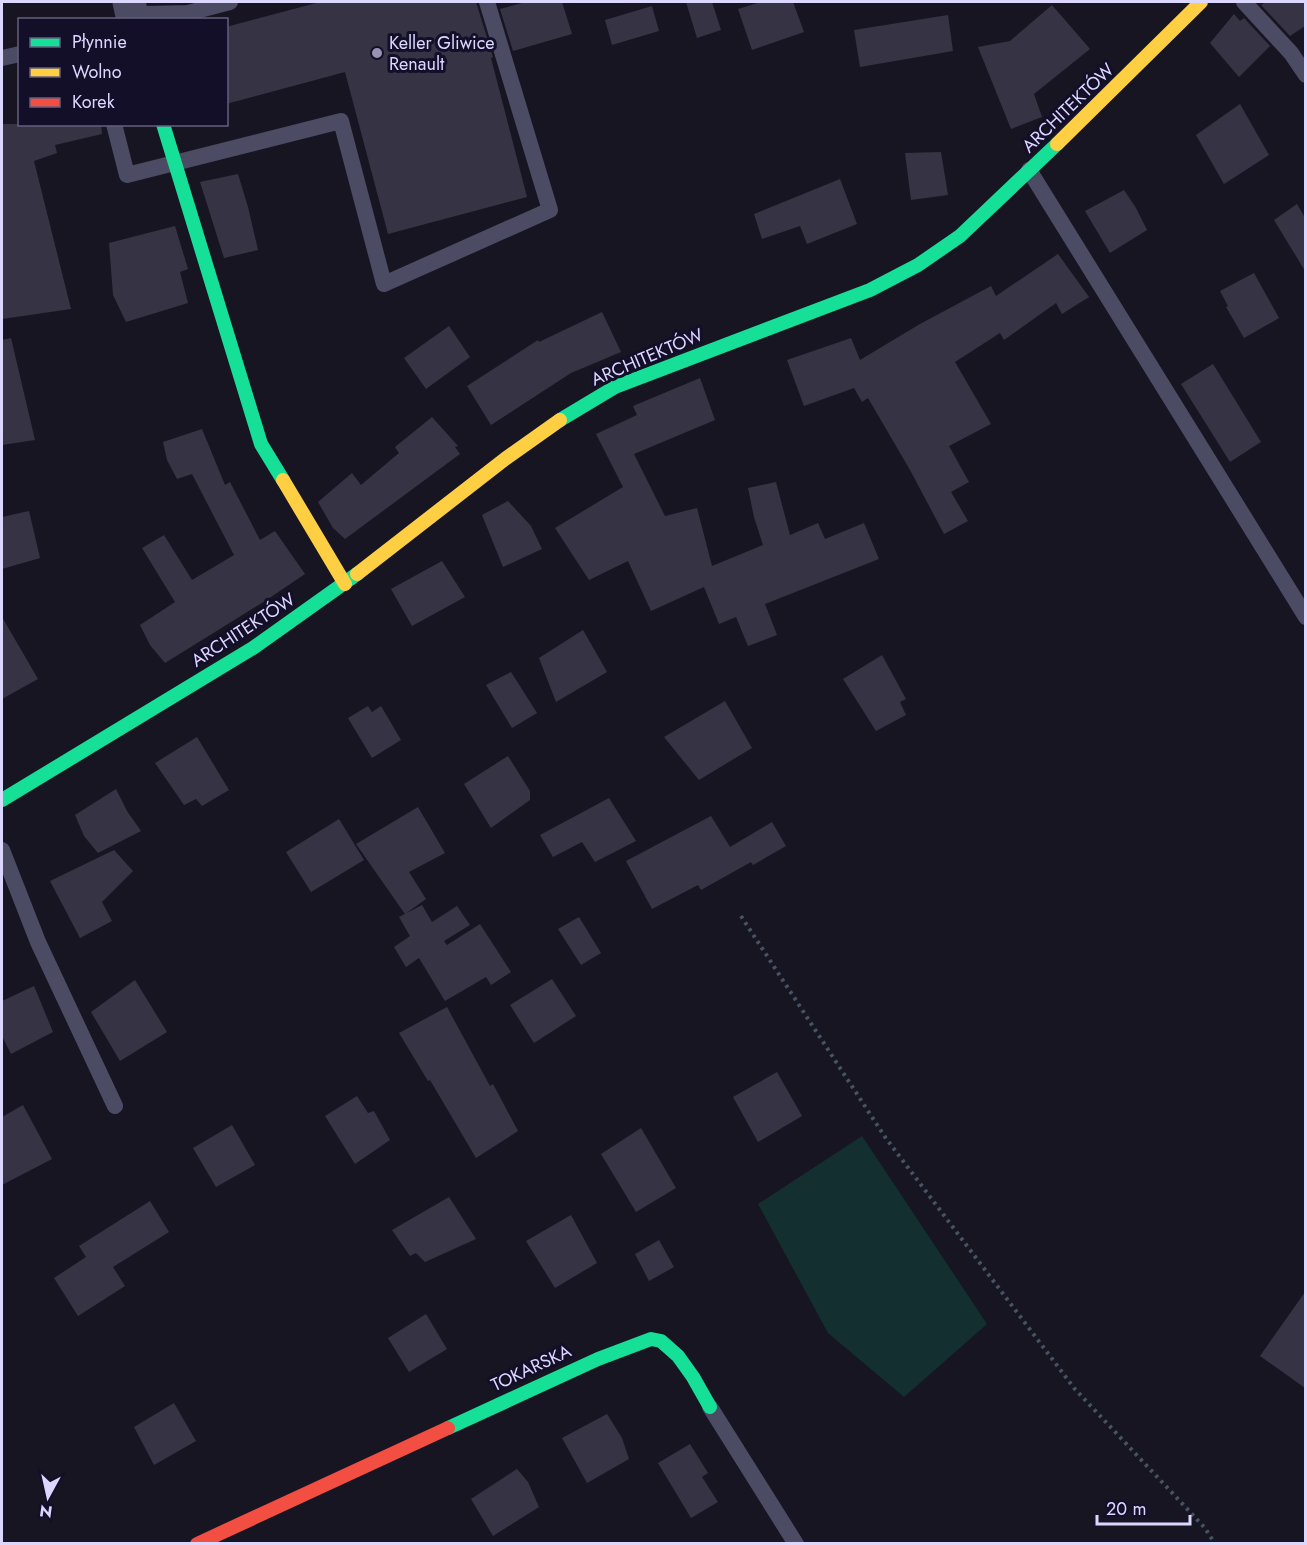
<svg xmlns="http://www.w3.org/2000/svg" width="1307" height="1545" viewBox="0 0 1307 1545" font-family="Jost,sans-serif">
  <style>
    .green { fill: #132f30 }
    .building { fill: #363345 }
    .lines { fill: none; stroke-linecap: round; stroke-linejoin: round }
    .path { stroke: #465362; stroke-width: 4; stroke-dasharray: 3 4.5; stroke-linecap: butt }
    .lane { stroke: #4c4b64; stroke-width: 16 }
    .street { stroke: #4c4b64; stroke-width: 33 }
    .fast { stroke: #16e098; stroke-width: 14 }
    .slow { stroke: #ffcf43; stroke-width: 14 }
    .jam { stroke: #f24e42; stroke-width: 14 }
    .poi-dot { fill: #9793b2; stroke: #140f29; stroke-width: 2 }
    .labels { text-anchor: middle; stroke-width: 6; stroke-linejoin: round; paint-order: stroke }
    .poi-label { font-size: 18px; fill: #dcd7ff; stroke: #140f29; text-anchor: start }
    .street-label { font-size: 18px; fill: #dcd7ff; stroke: #140f29 }
  </style>
  <rect width="100%" height="100%" fill="#181523"/>
  <path class="green" d="M 862,1136 L 987,1324 L 904,1397 L 828,1333 L 758,1204 Z"/>
  <path class="building" d="M 320,2 L 476,2 L 493,57 L 491,58 L 527,197 L 388,234 L 345,72 L 226,104 L 226,27 Z
    M 526,2 L 562,2 L 572,34 L 513,51 L 500,9 Z
    M 686,2 L 712,2 L 721,30 L 697,38 Z
    M 761,2 L 793,2 L 804,32 L 752,50 L 738,9 Z
    M 1266,2 L 1305,2 L 1305,26 L 1290,36 L 1261,5 Z
    M 1052,5 L 1090,49 L 1034,94 L 1042,117 L 1011,129 L 978,47 L 1010,41 Z
    M 652,6 L 659,31 L 612,45 L 605,20 Z
    M 1234,14 L 1240,21 L 1244,18 L 1270,46 L 1239,77 L 1210,43 Z
    M 948,15 L 953,51 L 860,67 L 854,30 Z
    M 1240,104 L 1269,155 L 1224,184 L 1196,135 Z
    M 2,124 L 101,124 L 102,134 L 55,145 L 57,153 L 34,161 L 71,309 L 2,319 Z
    M 941,152 L 948,195 L 911,200 L 905,153 Z
    M 238,174 L 248,207 L 258,250 L 224,258 L 200,182 Z
    M 840,179 L 857,224 L 807,244 L 800,226 L 762,239 L 754,214 Z
    M 1124,190 L 1136,208 L 1147,230 L 1110,253 L 1085,211 Z
    M 1297,204 L 1305,218 L 1305,271 L 1274,220 Z
    M 175,226 L 188,269 L 180,272 L 188,303 L 126,322 L 113,295 L 109,243 Z
    M 1058,254 L 1089,297 L 1062,314 L 1056,303 L 1004,340 L 1000,333 L 955,362 L 991,424 L 949,446 L 969,482 L 951,492 L 968,521 L 944,534 L 910,470 L 868,398 L 862,402 L 854,388 L 804,406 L 787,360 L 851,338 L 860,360 L 920,324 L 991,286 L 996,296 Z
    M 1254,273 L 1279,318 L 1244,338 L 1226,307 L 1228,306 L 1220,291 Z
    M 602,312 L 621,352 L 571,373 L 491,425 L 467,386 L 538,340 L 539,342 Z
    M 449,326 L 470,357 L 426,389 L 404,358 Z
    M 11,338 L 35,440 L 2,445 L 2,340 Z
    M 1213,364 L 1261,442 L 1230,462 L 1181,384 Z
    M 700,378 L 715,420 L 634,454 L 665,516 L 697,508 L 712,566 L 763,545 L 754,517 L 748,488 L 776,482 L 790,535 L 818,523 L 825,539 L 864,523 L 879,559 L 765,604 L 777,635 L 748,646 L 736,617 L 719,624 L 704,587 L 651,611 L 628,561 L 589,580 L 555,528 L 623,487 L 596,434 L 637,415 L 633,406 Z
    M 432,417 L 458,446 L 455,447 L 460,454 L 345,539 L 333,528 L 318,502 L 352,473 L 361,485 L 399,453 L 395,447 Z
    M 202,429 L 225,485 L 230,482 L 260,540 L 275,531 L 305,574 L 265,601 L 165,663 L 150,645 L 140,625 L 175,602 L 142,548 L 164,535 L 192,580 L 234,555 L 192,474 L 177,479 L 167,460 L 163,442 Z
    M 508,501 L 531,526 L 542,549 L 503,567 L 482,515 Z
    M 29,511 L 40,558 L 2,569 L 2,517 Z
    M 442,561 L 465,597 L 412,626 L 391,589 Z
    M 2,617 L 38,679 L 2,699 Z
    M 583,630 L 607,672 L 556,702 L 539,658 Z
    M 882,655 L 906,699 L 900,702 L 906,715 L 876,731 L 843,679 Z
    M 511,672 L 537,713 L 512,728 L 486,685 Z
    M 725,701 L 752,748 L 699,780 L 664,737 Z
    M 368,706 L 372,712 L 381,706 L 401,740 L 372,758 L 348,718 Z
    M 197,737 L 229,790 L 202,806 L 196,799 L 184,805 L 155,763 Z
    M 508,756 L 530,791 L 530,800 L 491,828 L 464,784 Z
    M 116,789 L 127,811 L 141,831 L 98,853 L 84,836 L 75,815 Z
    M 609,798 L 636,841 L 595,862 L 582,842 L 553,857 L 540,835 Z
    M 418,807 L 445,853 L 409,872 L 426,899 L 405,914 L 356,844 Z
    M 711,816 L 730,847 L 772,822 L 786,846 L 753,865 L 751,862 L 701,890 L 698,885 L 652,909 L 626,861 Z
    M 339,819 L 364,860 L 311,892 L 286,852 Z
    M 114,850 L 133,871 L 102,902 L 112,921 L 80,938 L 50,881 Z
    M 422,905 L 432,922 L 457,906 L 470,925 L 444,941 L 447,945 L 480,924 L 511,972 L 491,985 L 486,977 L 445,1001 L 419,958 L 406,967 L 394,947 L 410,936 L 399,917 Z
    M 579,917 L 601,953 L 581,965 L 558,929 Z
    M 552,979 L 576,1016 L 534,1043 L 510,1005 Z
    M 135,980 L 167,1032 L 120,1061 L 91,1012 Z
    M 34,986 L 53,1032 L 11,1054 L 2,1036 L 2,1001 Z
    M 447,1007 L 490,1086 L 493,1084 L 518,1131 L 476,1158 L 430,1080 L 428,1081 L 399,1033 Z
    M 777,1072 L 802,1116 L 758,1142 L 733,1097 Z
    M 357,1096 L 368,1113 L 374,1111 L 390,1140 L 355,1164 L 325,1116 Z
    M 23,1105 L 52,1159 L 2,1185 L 2,1117 Z
    M 232,1125 L 255,1165 L 216,1187 L 193,1148 Z
    M 641,1128 L 676,1188 L 636,1212 L 601,1154 Z
    M 449,1197 L 476,1239 L 425,1262 L 416,1253 L 410,1256 L 392,1230 Z
    M 150,1201 L 169,1232 L 113,1267 L 125,1286 L 78,1316 L 54,1278 L 86,1257 L 79,1246 Z
    M 571,1215 L 597,1263 L 555,1288 L 526,1241 Z
    M 659,1240 L 674,1267 L 649,1281 L 635,1254 Z
    M 1305,1292 L 1305,1388 L 1260,1356 Z
    M 426,1314 L 447,1349 L 409,1372 L 388,1338 Z
    M 174,1403 L 196,1441 L 154,1465 L 134,1427 Z
    M 607,1414 L 622,1438 L 629,1459 L 587,1483 L 562,1438 Z
    M 690,1444 L 708,1473 L 702,1477 L 718,1502 L 691,1518 L 658,1463 Z
    M 517,1469 L 528,1482 L 539,1507 L 493,1536 L 471,1499 Z"/>
  <g class="lines">
    <path class="path" d="M 741,916 L 885,1137 L 1074,1388 L 1205,1528 L 1215,1544"/>
    <path class="lane" d="M 1244,2 L 1291,53 L 1306,75
      M 127,17 L 145,14 L 188,13 L 230,2
      M 2,58 L 20,54
      M 114,124 L 127,175 L 341,121 L 384,284 L 550,210 L 487,2
      M 1029,170 L 1306,617
      M 2,850 L 38,942 L 115,1106
      M 710,1407 L 796,1544"/>
    <path class="street" d="M 129,2 L 133,20"/>
    <path class="fast" d="M 163,124 L 261,444 L 283,480
      M 560,420 L 615,387 L 870,290 L 918,265 L 960,236 L 1057,144
      M 2,800 L 253,648 L 357,574
      M 448,1428 L 598,1359 L 651,1339 L 661,1341 L 678,1356 L 693,1377 L 710,1407"/>
    <path class="slow" d="M 1057,144 L 1201,2
      M 283,480 L 345,584
      M 357,574 L 505,459 L 560,420"/>
    <path class="jam" d="M 197,1544 L 448,1428"/>
  </g>
  <circle class="poi-dot" cx="377" cy="53" r="6"/>
  <g class="labels">
    <g class="poi-label">
      <text x="389" y="49">Keller Gliwice<tspan x="389" dy="21">Renault</tspan></text>
    </g>
    <g class="street-label">
      <text transform="translate(1068 108) rotate(-44)" y="6">ARCHITEKTÓW</text>
      <text transform="translate(647 357) rotate(-23)" y="6">ARCHITEKTÓW</text>
      <text transform="translate(243 630) rotate(-33)" y="6">ARCHITEKTÓW</text>
      <text transform="translate(531 1368) rotate(-25)" y="6">TOKARSKA</text>
    </g>
  </g>
  <rect width="1307" height="1545" fill="none" stroke="#dcd7ff" stroke-width="6"/>
  <rect x="18" y="18" width="210" height="108" fill="#140f29" stroke="#645f7f" stroke-width="1.5"/>
  <rect x="30" y="38" width="30" height="9" fill="#16e098" stroke="#645f7f" stroke-width="1.5"/>
  <text x="72" y="48" font-size="18" fill="#dcd7ff">Płynnie</text>
  <rect x="30" y="68" width="30" height="9" fill="#ffcf43" stroke="#645f7f" stroke-width="1.5"/>
  <text x="72" y="78" font-size="18" fill="#dcd7ff">Wolno</text>
  <rect x="30" y="98" width="30" height="9" fill="#f24e42" stroke="#645f7f" stroke-width="1.5"/>
  <text x="72" y="108" font-size="18" fill="#dcd7ff">Korek</text>
  <g transform="translate(48 1497) rotate(188)" stroke="#140f29" stroke-width="4.5" paint-order="stroke">
  <path d="M0-4.5L10 22L0 15L-10 22Z" fill="#dcd7ff"/>
  <text y="-9" font-size="16" font-weight="bold" text-anchor="middle" fill="#dcd7ff">N</text>
  </g>
  <path d="M1097 1515v9h93v-9" fill="none" stroke="#dcd7ff" stroke-width="3"/>
  <text x="1106" y="1515" font-size="18" fill="#dcd7ff" stroke="#140f29" stroke-width="4.5" paint-order="stroke">20 m</text>
</svg>
